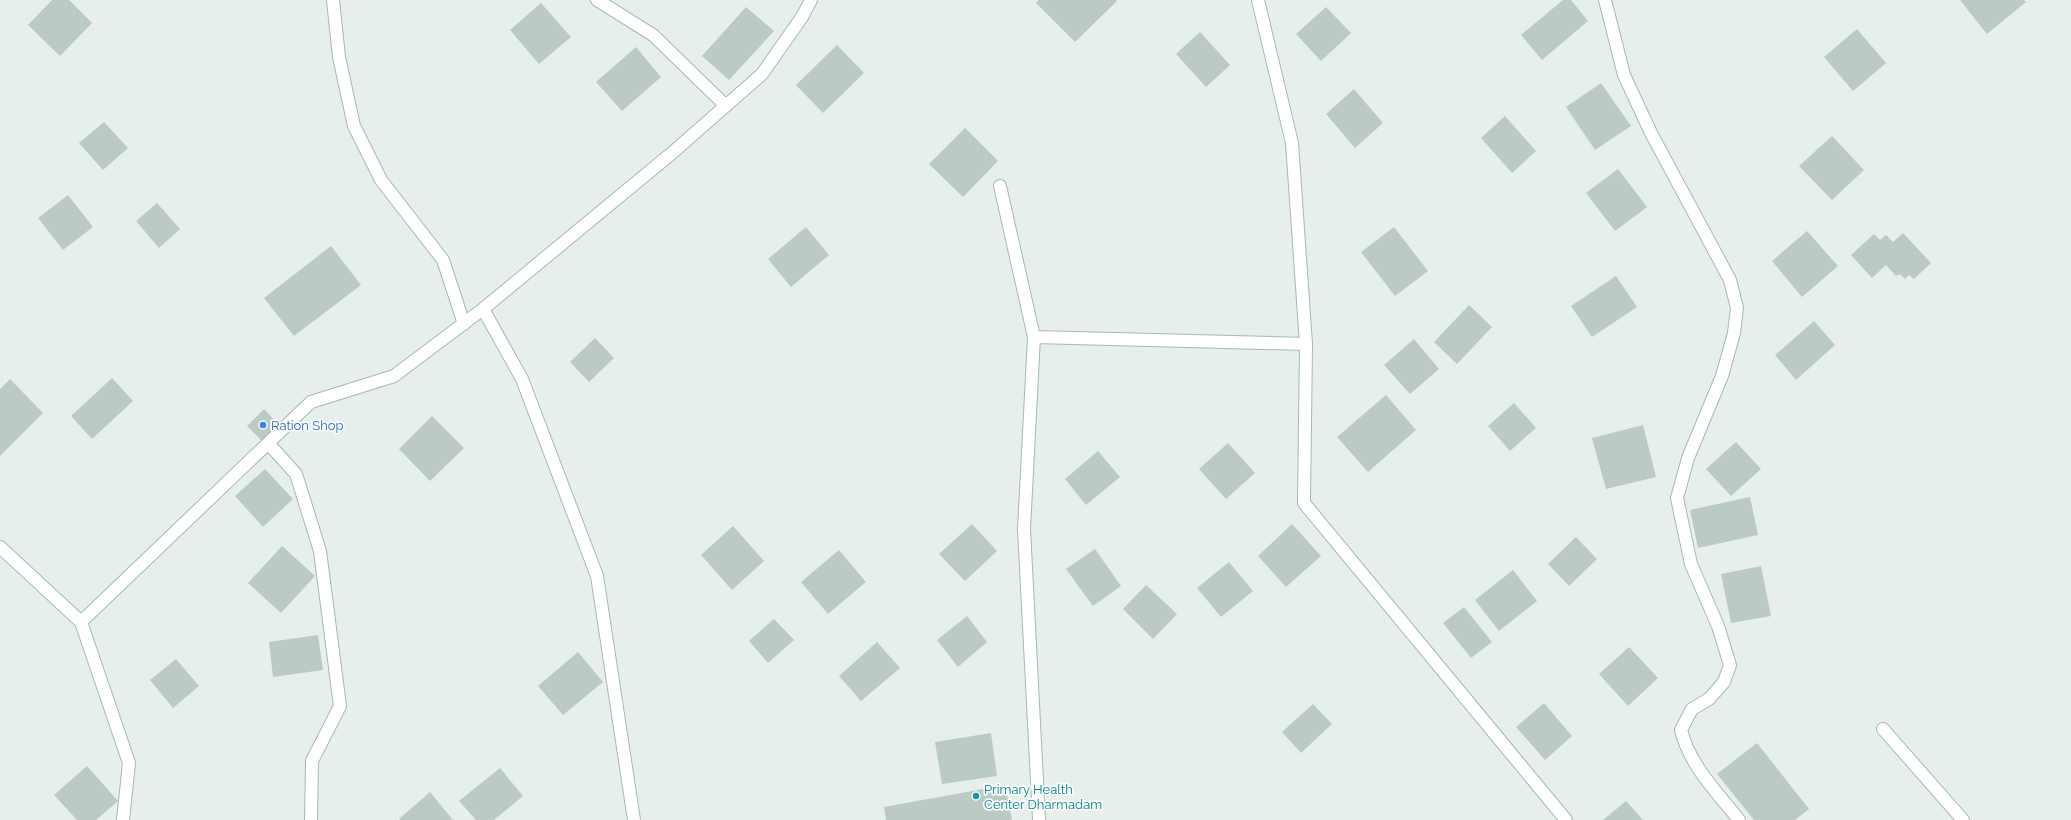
<svg xmlns="http://www.w3.org/2000/svg" width="2071" height="820" viewBox="0 0 2071 820" font-family="Raleway,sans-serif">
  <style>
    .building { fill: #bbcac4 }
    .lines { fill: none; stroke-linecap: round; stroke-linejoin: round }
    .street-casing { stroke: #a8b8b2; stroke-width: 14 }
    .street { stroke: #fff; stroke-width: 12 }
    .shop-dot { fill: #3f7fe0; stroke: #f7fbf9; stroke-width: 1.5 }
    .culture-dot { fill: #0f9aa8; stroke: #f7fbf9; stroke-width: 1.5 }
    .labels { text-anchor: middle; stroke-width: 3.5; stroke-linejoin: round; paint-order: stroke }
    .shop-label { font-size: 13px; fill: #366cbe; stroke: #f7fbf9; text-anchor: start }
    .culture-label { font-size: 13px; fill: #0d838f; stroke: #f7fbf9; text-anchor: start }
  </style>
  <rect width="100%" height="100%" fill="#e6efeb"/>
  <path class="building" d="M 52,0 L 69,0 L 92,23 L 60,56 L 28,25 Z
    M 1039,0 L 1116,0 L 1117,1 L 1075,42 L 1036,3 Z
    M 1563,0 L 1571,0 L 1588,21 L 1542,60 L 1521,35 Z
    M 1960,0 L 2024,0 L 2026,2 L 1987,34 Z
    M 541,3 L 571,37 L 539,64 L 510,30 Z
    M 746,7 L 774,31 L 729,80 L 702,56 Z
    M 1326,7 L 1351,33 L 1321,61 L 1296,34 Z
    M 1857,29 L 1886,63 L 1853,91 L 1824,57 Z
    M 1200,32 L 1230,65 L 1206,87 L 1176,54 Z
    M 837,45 L 864,73 L 823,113 L 796,85 Z
    M 636,47 L 661,77 L 622,111 L 596,82 Z
    M 1601,83 L 1631,126 L 1595,150 L 1566,107 Z
    M 1354,89 L 1383,123 L 1355,148 L 1326,114 Z
    M 1505,116 L 1536,151 L 1512,173 L 1481,138 Z
    M 104,122 L 128,148 L 103,170 L 79,143 Z
    M 965,128 L 998,161 L 963,197 L 929,164 Z
    M 1832,136 L 1864,170 L 1832,200 L 1799,166 Z
    M 1618,169 L 1647,207 L 1615,231 L 1586,193 Z
    M 68,195 L 93,227 L 63,250 L 38,218 Z
    M 157,203 L 180,229 L 159,248 L 136,221 Z
    M 806,227 L 829,255 L 791,287 L 768,259 Z
    M 1394,227 L 1428,271 L 1395,296 L 1361,252 Z
    M 1807,231 L 1838,266 L 1802,297 L 1772,261 Z
    M 1903,233 L 1931,263 L 1914,279 L 1909,275 L 1905,279 L 1900,274 L 1896,276 L 1886,265 L 1872,278 L 1851,255 L 1874,234 L 1880,240 L 1886,235 L 1893,242 Z
    M 331,246 L 361,285 L 294,336 L 264,298 Z
    M 1616,276 L 1637,307 L 1592,337 L 1571,306 Z
    M 1469,305 L 1492,327 L 1457,364 L 1434,342 Z
    M 1814,321 L 1835,345 L 1796,380 L 1775,355 Z
    M 595,338 L 614,358 L 589,382 L 570,362 Z
    M 1414,339 L 1439,369 L 1410,394 L 1384,365 Z
    M 112,378 L 133,401 L 92,439 L 71,416 Z
    M 10,379 L 43,413 L 0,456 L 0,389 Z
    M 1386,395 L 1416,430 L 1368,472 L 1337,437 Z
    M 1514,403 L 1536,428 L 1510,451 L 1488,426 Z
    M 264,409 L 279,425 L 262,441 L 247,426 Z
    M 432,416 L 464,448 L 430,481 L 399,449 Z
    M 1643,425 L 1656,477 L 1606,489 L 1592,438 Z
    M 1736,442 L 1761,469 L 1731,496 L 1706,469 Z
    M 1228,443 L 1255,473 L 1226,499 L 1199,469 Z
    M 1098,451 L 1120,477 L 1086,505 L 1065,479 Z
    M 265,469 L 293,499 L 263,527 L 235,496 Z
    M 1750,497 L 1758,535 L 1698,548 L 1690,510 Z
    M 972,524 L 997,551 L 965,581 L 939,554 Z
    M 1292,524 L 1321,556 L 1286,587 L 1258,556 Z
    M 733,526 L 764,561 L 732,590 L 701,555 Z
    M 1576,537 L 1597,559 L 1569,586 L 1548,564 Z
    M 282,546 L 315,576 L 281,613 L 248,583 Z
    M 1095,549 L 1121,586 L 1093,606 L 1066,569 Z
    M 839,550 L 866,582 L 828,614 L 801,582 Z
    M 1229,562 L 1253,591 L 1221,617 L 1197,588 Z
    M 1761,566 L 1771,616 L 1731,623 L 1721,574 Z
    M 1513,570 L 1537,601 L 1499,631 L 1475,600 Z
    M 1146,585 L 1177,614 L 1153,639 L 1123,609 Z
    M 1464,607 L 1492,642 L 1471,658 L 1443,623 Z
    M 967,616 L 987,642 L 958,667 L 937,640 Z
    M 774,619 L 794,640 L 768,663 L 749,641 Z
    M 318,635 L 323,670 L 273,677 L 269,642 Z
    M 877,642 L 900,668 L 861,701 L 839,676 Z
    M 1629,647 L 1658,678 L 1628,706 L 1599,674 Z
    M 578,652 L 603,682 L 563,715 L 538,686 Z
    M 176,659 L 199,686 L 173,708 L 150,680 Z
    M 1544,703 L 1572,736 L 1545,760 L 1516,727 Z
    M 1313,704 L 1332,724 L 1301,753 L 1282,732 Z
    M 991,733 L 997,776 L 942,784 L 935,742 Z
    M 1757,743 L 1809,809 L 1795,820 L 1754,820 L 1717,774 Z
    M 87,766 L 118,801 L 96,820 L 77,820 L 54,795 Z
    M 500,768 L 523,796 L 494,820 L 476,820 L 459,801 Z
    M 1005,785 L 1012,820 L 886,820 L 884,807 Z
    M 430,792 L 453,820 L 400,820 L 399,819 Z
    M 1626,801 L 1643,820 L 1603,820 Z"/>
  <g class="lines">
    <defs>
      <path id="street" d="M 333,0 L 339,57 L 354,126 L 381,180 L 443,260 L 464,324
        M 597,0 L 653,35 L 726,106
        M 1605,0 L 1624,75 L 1651,133 L 1730,280 L 1737,308 L 1734,333 L 1722,376 L 1688,458 L 1677,498 L 1691,564 L 1718,626 L 1730,665 L 1724,682 L 1709,699 L 1692,709 L 1681,730 C 1690,766 1717,792 1739,820
        M 1000,186 L 1034,337
        M 483,309 L 522,379 L 597,576 L 634,820
        M 1306,344 L 1304,503 L 1566,820
        M 268,443 L 296,474 L 320,551 L 340,706 L 312,761 L 311,820
        M 0,547 L 81,622 L 311,402 L 394,376 L 483,309 L 672,153 L 762,74 L 802,17 L 811,0
        M 81,622 L 129,763 L 123,820
        M 1883,729 L 1963,820
        M 1039,820 L 1024,529 L 1034,337 L 1306,344 L 1292,143 L 1258,0"/>
    </defs>
    <use href="#street" class="street-casing"/>
    <use href="#street" class="street"/>
  </g>
  <circle class="shop-dot" cx="263" cy="425" r="4"/>
  <circle class="culture-dot" cx="976" cy="796" r="4"/>
  <g class="labels">
    <g class="shop-label">
      <text x="271" y="430">Ration Shop</text>
    </g>
    <g class="culture-label">
      <text x="984" y="794">Primary Health<tspan x="984" dy="15">Center Dharmadam</tspan></text>
    </g>
  </g>
</svg>
